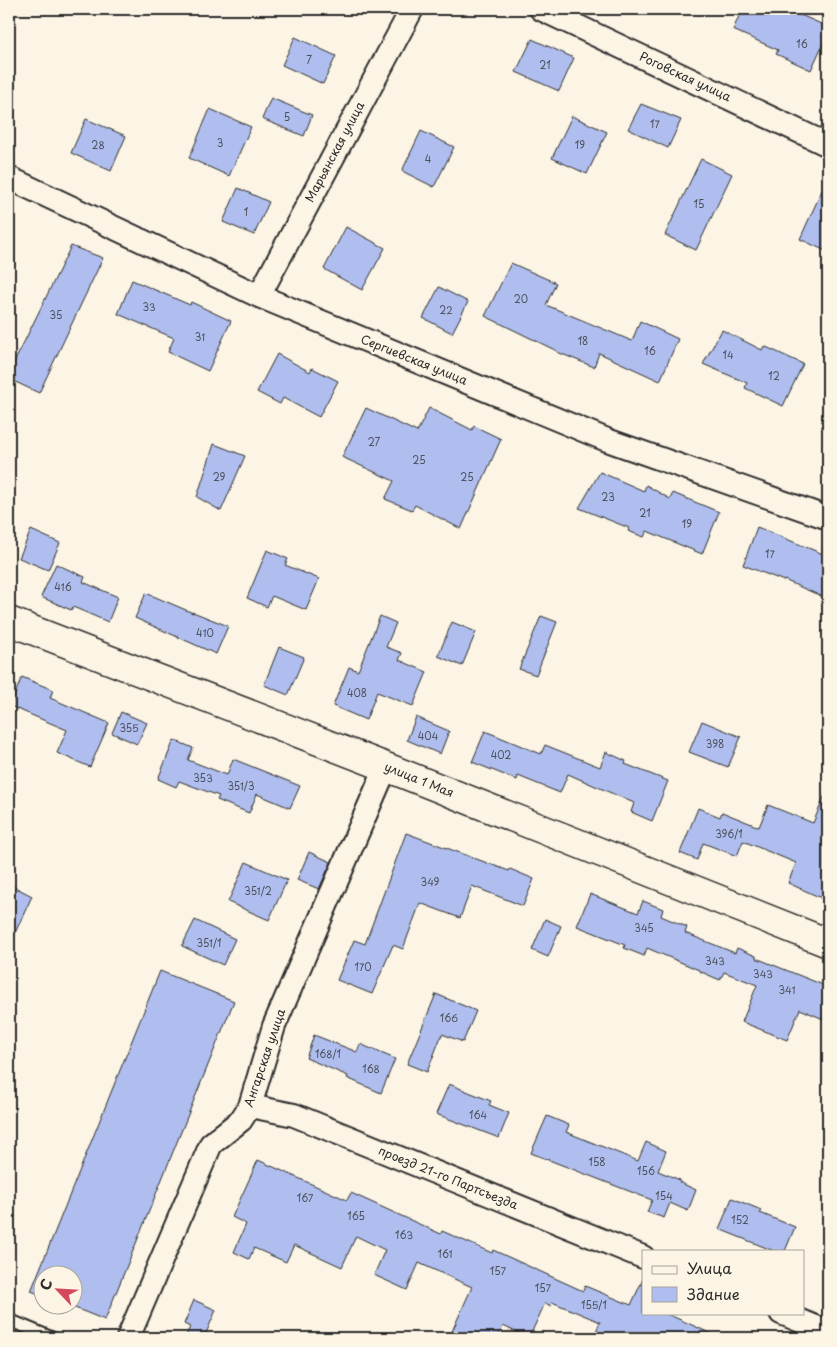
<svg xmlns="http://www.w3.org/2000/svg" width="837" height="1347" viewBox="0 0 837 1347" font-family="'Playpen Sans',sans-serif">
  <style>
    .building { fill: #afbeee; stroke: #2b2b2b }
    .lines { fill: none; stroke-linecap: round; stroke-linejoin: round }
    .lane-casing { stroke: #2b2b2b; stroke-width: 15 }
    .street-casing { stroke: #2b2b2b; stroke-width: 26 }
    .secondary-casing { stroke: #2b2b2b; stroke-width: 31 }
    .lane { stroke: #fcf5e5; stroke-width: 11 }
    .street { stroke: #fcf5e5; stroke-width: 22 }
    .secondary { stroke: #fcf5e5; stroke-width: 28 }
    .labels { text-anchor: middle; stroke-width: 5; stroke-linejoin: round; paint-order: stroke }
    .number-label { font-size: 10px; fill: #4c505c }
    .street-label { font-size: 12px; fill: #2b2b2b; stroke: #fcf5e5 }
  </style>
  <rect width="100%" height="100%" fill="#fcf5e5"/>
  <filter id="ink" filterUnits="userSpaceOnUse"><feTurbulence type="fractalNoise" baseFrequency=".02" numOctaves="2"/><feDisplacementMap in="SourceGraphic" scale="10" xChannelSelector="R" yChannelSelector="G"/><feConvolveMatrix kernelMatrix="1 2 1 2 8 2 1 2 1" color-interpolation-filters="sRGB"/></filter>
  <g filter="url(#ink)">
    <path class="building" d="M 742,9 L 787,9 L 828,27 L 828,33 L 811,70 L 776,54 L 778,50 L 733,30 Z
      M 295,37 L 336,56 L 323,84 L 282,65 Z
      M 532,39 L 574,58 L 559,91 L 516,72 Z
      M 271,98 L 312,115 L 304,136 L 262,119 Z
      M 641,104 L 681,120 L 668,148 L 628,129 Z
      M 210,109 L 251,127 L 229,176 L 189,158 Z
      M 572,116 L 607,132 L 587,174 L 552,158 Z
      M 86,119 L 126,136 L 111,171 L 71,153 Z
      M 421,131 L 454,147 L 434,187 L 402,171 Z
      M 701,159 L 732,174 L 696,250 L 665,235 Z
      M 828,177 L 828,252 L 800,239 Z
      M 238,188 L 269,202 L 254,235 L 223,222 Z
      M 346,227 L 385,248 L 362,290 L 324,269 Z
      M 71,246 L 103,258 L 39,393 L 9,379 L 9,373 Z
      M 511,263 L 556,283 L 546,305 L 632,341 L 640,321 L 678,339 L 660,381 L 599,353 L 594,367 L 557,352 L 557,351 L 485,316 Z
      M 132,280 L 190,305 L 191,302 L 231,321 L 208,371 L 168,352 L 174,338 L 118,314 Z
      M 439,287 L 468,302 L 452,333 L 423,318 Z
      M 722,330 L 762,350 L 764,346 L 803,364 L 783,406 L 745,388 L 747,383 L 703,364 Z
      M 277,354 L 310,372 L 312,368 L 338,381 L 319,417 L 283,398 L 280,404 L 257,392 Z
      M 366,408 L 417,432 L 429,408 L 472,430 L 474,426 L 501,439 L 461,529 L 415,505 L 412,510 L 385,499 L 394,481 L 342,457 Z
      M 214,444 L 245,456 L 221,511 L 197,497 Z
      M 600,472 L 644,491 L 646,485 L 670,499 L 673,493 L 719,512 L 702,554 L 647,531 L 644,537 L 628,531 L 629,528 L 579,508 Z
      M 757,527 L 828,556 L 828,599 L 784,580 L 784,581 L 743,565 Z
      M 31,530 L 60,543 L 48,570 L 19,558 Z
      M 267,550 L 288,559 L 285,565 L 319,579 L 306,610 L 272,596 L 267,607 L 247,598 Z
      M 56,564 L 85,577 L 83,582 L 118,597 L 108,622 L 73,607 L 71,610 L 41,597 Z
      M 146,593 L 193,613 L 193,612 L 228,626 L 216,654 L 135,618 Z
      M 380,616 L 396,623 L 386,647 L 402,653 L 399,660 L 427,672 L 413,706 L 377,692 L 366,720 L 333,706 L 349,667 L 358,671 Z
      M 541,616 L 557,622 L 536,675 L 519,669 Z
      M 452,622 L 476,632 L 462,666 L 438,656 Z
      M 279,647 L 304,657 L 288,695 L 264,685 Z
      M 22,677 L 53,690 L 50,698 L 109,723 L 90,767 L 57,753 L 67,730 L 10,706 Z
      M 121,712 L 147,723 L 137,744 L 112,733 Z
      M 416,717 L 449,731 L 440,754 L 407,740 Z
      M 702,721 L 741,737 L 728,767 L 689,752 Z
      M 485,731 L 541,754 L 545,745 L 600,767 L 606,752 L 626,761 L 625,764 L 668,781 L 652,821 L 631,812 L 634,803 L 568,774 L 560,793 L 518,776 L 517,780 L 472,762 Z
      M 174,740 L 193,748 L 188,760 L 227,775 L 233,759 L 300,786 L 290,808 L 257,794 L 249,813 L 217,800 L 219,796 L 179,781 L 176,787 L 158,779 Z
      M 828,788 L 828,901 L 788,883 L 796,863 L 743,841 L 737,856 L 703,843 L 697,860 L 680,853 L 698,808 L 720,817 L 722,812 L 759,827 L 768,805 L 813,823 Z
      M 406,833 L 509,871 L 510,869 L 534,879 L 523,906 L 472,886 L 460,918 L 420,903 L 403,949 L 393,945 L 372,994 L 337,980 L 354,940 L 365,944 Z
      M 309,852 L 331,862 L 319,889 L 297,880 Z
      M 246,862 L 287,880 L 269,920 L 228,902 Z
      M 9,884 L 32,896 L 9,946 Z
      M 590,894 L 638,913 L 643,901 L 663,909 L 661,916 L 687,927 L 685,933 L 735,953 L 737,948 L 756,956 L 756,958 L 828,987 L 828,1021 L 800,1009 L 787,1040 L 742,1022 L 757,985 L 724,972 L 720,980 L 699,971 L 699,970 L 647,948 L 644,956 L 624,948 L 625,945 L 577,926 Z
      M 545,919 L 561,926 L 548,957 L 532,950 Z
      M 195,920 L 235,939 L 223,965 L 182,946 Z
      M 160,971 L 234,1001 L 105,1320 L 65,1304 L 72,1304 L 72,1274 L 42,1274 L 42,1295 L 31,1291 Z
      M 436,994 L 476,1011 L 463,1042 L 442,1034 L 427,1072 L 407,1064 Z
      M 314,1035 L 357,1052 L 360,1044 L 395,1059 L 381,1093 L 347,1078 L 348,1076 L 306,1058 Z
      M 449,1084 L 491,1101 L 489,1105 L 509,1113 L 499,1138 L 436,1114 Z
      M 547,1116 L 569,1125 L 566,1132 L 638,1161 L 646,1142 L 666,1151 L 658,1171 L 680,1180 L 679,1182 L 696,1190 L 688,1211 L 670,1203 L 664,1218 L 647,1212 L 652,1200 L 531,1153 Z
      M 258,1160 L 347,1200 L 351,1193 L 441,1234 L 442,1231 L 492,1253 L 493,1250 L 583,1291 L 585,1286 L 631,1305 L 643,1279 L 643,1313 L 665,1313 L 721,1338 L 593,1338 L 600,1322 L 552,1302 L 551,1306 L 545,1303 L 529,1338 L 503,1326 L 498,1338 L 449,1338 L 472,1287 L 419,1263 L 407,1290 L 374,1275 L 385,1250 L 356,1236 L 342,1267 L 294,1245 L 286,1262 L 254,1248 L 249,1259 L 234,1252 L 246,1224 L 232,1217 Z
      M 732,1198 L 761,1210 L 760,1213 L 795,1227 L 785,1251 L 774,1251 L 719,1229 Z
      M 194,1300 L 216,1310 L 204,1338 L 185,1338 L 190,1327 L 184,1324 Z"/>
    <g class="lines">
      <defs>
        <path id="lane" d="M 9,1320 L 52,1338"/>
        <path id="street" d="M 541,9 L 828,145
          M 9,178 L 259,296 L 607,440 L 828,518
          M 259,296 L 412,9
          M 250,1106 L 294,1115 L 643,1257
          M 781,1313 L 828,1332
          M 128,1338 L 211,1144 L 241,1120 L 250,1106 L 274,1026 L 386,767"/>
        <path id="secondary" d="M 9,621 L 386,767 L 828,943"/>
      </defs>
      <use href="#lane" class="lane-casing"/>
      <use href="#street" class="street-casing"/>
      <use href="#secondary" class="secondary-casing"/>
      <use href="#lane" class="lane"/>
      <use href="#street" class="street"/>
      <use href="#secondary" class="secondary"/>
    </g>
  </g>
  <g class="labels">
    <g class="number-label">
      <text x="802" y="48">16</text>
      <text x="309" y="64">7</text>
      <text x="545" y="69">21</text>
      <text x="287" y="121">5</text>
      <text x="655" y="128">17</text>
      <text x="220" y="147">3</text>
      <text x="98" y="149">28</text>
      <text x="580" y="149">19</text>
      <text x="428" y="163">4</text>
      <text x="699" y="208">15</text>
      <text x="246" y="216">1</text>
      <text x="521" y="303">20</text>
      <text x="149" y="311">33</text>
      <text x="446" y="314">22</text>
      <text x="56" y="319">35</text>
      <text x="200" y="341">31</text>
      <text x="583" y="345">18</text>
      <text x="650" y="355">16</text>
      <text x="728" y="359">14</text>
      <text x="774" y="380">12</text>
      <text x="374" y="446">27</text>
      <text x="419" y="464">25</text>
      <text x="219" y="481">29</text>
      <text x="467" y="481">25</text>
      <text x="608" y="501">23</text>
      <text x="645" y="517">21</text>
      <text x="687" y="528">19</text>
      <text x="770" y="558">17</text>
      <text x="63" y="591">416</text>
      <text x="205" y="637">410</text>
      <text x="357" y="697">408</text>
      <text x="129" y="732">355</text>
      <text x="428" y="740">404</text>
      <text x="715" y="748">398</text>
      <text x="501" y="759">402</text>
      <text x="203" y="782">353</text>
      <text x="241" y="790">351/3</text>
      <text x="729" y="838">396/1</text>
      <text x="430" y="886">349</text>
      <text x="258" y="895">351/2</text>
      <text x="644" y="932">345</text>
      <text x="209" y="947">351/1</text>
      <text x="715" y="965">343</text>
      <text x="363" y="971">170</text>
      <text x="763" y="978">343</text>
      <text x="787" y="994">341</text>
      <text x="449" y="1022">166</text>
      <text x="328" y="1058">168/1</text>
      <text x="371" y="1073">168</text>
      <text x="478" y="1119">164</text>
      <text x="597" y="1166">158</text>
      <text x="646" y="1175">156</text>
      <text x="664" y="1200">154</text>
      <text x="305" y="1202">167</text>
      <text x="356" y="1220">165</text>
      <text x="740" y="1224">152</text>
      <text x="404" y="1239">163</text>
      <text x="445" y="1258">161</text>
      <text x="498" y="1275">157</text>
      <text x="543" y="1292">157</text>
      <text x="594" y="1309">155/1</text>
    </g>
    <g class="street-label">
      <text transform="translate(685 77) rotate(25)" y="4">Роговская улица</text>
      <text transform="translate(335 152) rotate(-62)" y="4">Марьянская улица</text>
      <text transform="translate(414 360) rotate(22)" y="4">Сергиевская улица</text>
      <text transform="translate(419 780) rotate(22)" y="4">улица 1 Мая</text>
      <text transform="translate(265 1058) rotate(-71)" y="4">Ангарская улица</text>
      <text transform="translate(448 1178) rotate(22)" y="4">проезд 21-го Партсъезда</text>
    </g>
  </g>
  <rect width="837" height="1347" fill="none" stroke="#fcf5e5" stroke-width="30"/>
  <rect x="15" y="15" width="807" height="1317" fill="none" stroke="#2b2b2b" stroke-width="2" filter="url(#ink)"/>
  <rect x="642" y="1250" width="162" height="65" fill="#fcf5e5" stroke="#a8a49b"/>
  <rect x="652" y="1266" width="25" height="8" fill="#fcf5e5" stroke="#a8a49b"/>
  <text x="687" y="1274" font-size="15" fill="#2b2b2b">Улица</text>
  <rect x="652" y="1287" width="25" height="15" fill="#afbeee" stroke="#a8a49b"/>
  <text x="687" y="1300" font-size="15" fill="#2b2b2b">Здание</text>
  <g transform="translate(58 1290) rotate(295)"><circle r="24" fill="#fcf5e5" stroke="#a8a49b"/>
  <path d="M0-4L9 19L0 12L-9 19Z" fill="#d1495b"/>
  <text y="-8" font-size="14" font-weight="bold" text-anchor="middle" fill="#2b2b2b">С</text>
  </g>
</svg>
